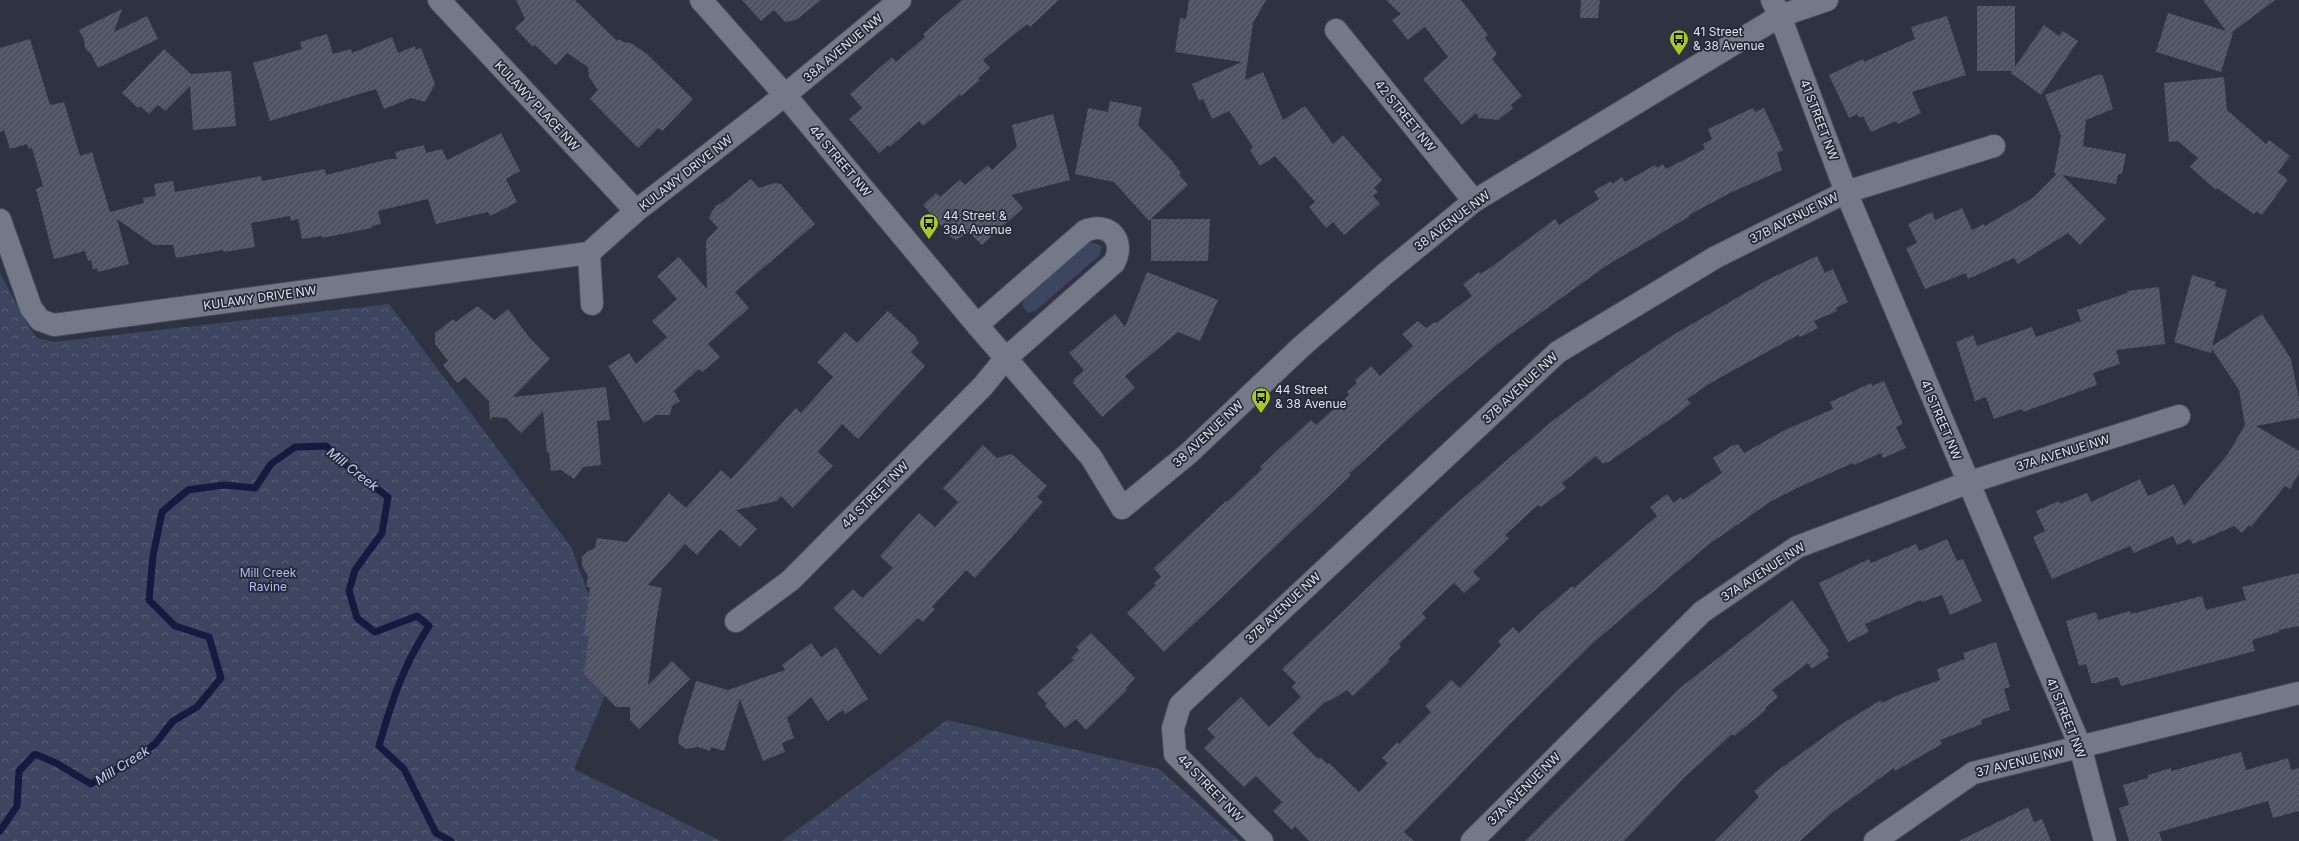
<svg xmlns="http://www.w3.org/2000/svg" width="2299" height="841" viewBox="0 0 2299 841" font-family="Inter,sans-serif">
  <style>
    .grass { fill: #3d4561 }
    .forest { fill: url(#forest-crowns) }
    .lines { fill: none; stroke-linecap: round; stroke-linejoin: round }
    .stream { stroke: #141a40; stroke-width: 7 }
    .building { fill: url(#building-hatch) }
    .minor-casing { stroke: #4b4e5b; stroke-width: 24 }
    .tertiary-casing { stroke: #4b4e5b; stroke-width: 24 }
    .minor { stroke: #74798a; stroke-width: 22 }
    .tertiary { stroke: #74798a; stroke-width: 22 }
    .labels { text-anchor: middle; stroke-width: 3.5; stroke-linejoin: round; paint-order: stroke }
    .poi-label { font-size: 12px; fill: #e0e2ec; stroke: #252937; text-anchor: start }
    .street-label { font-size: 12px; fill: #e0e2ec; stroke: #252937 }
    .park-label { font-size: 12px; fill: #afbef6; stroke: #252937 }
    .water-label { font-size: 13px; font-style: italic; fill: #c3cffa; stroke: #252937 }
  </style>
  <defs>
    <pattern id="forest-crowns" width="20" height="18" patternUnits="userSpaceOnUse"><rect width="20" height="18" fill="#3d4561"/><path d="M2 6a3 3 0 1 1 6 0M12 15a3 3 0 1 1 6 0" fill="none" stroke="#596078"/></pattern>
    <pattern id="building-hatch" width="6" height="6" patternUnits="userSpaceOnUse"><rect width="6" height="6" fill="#4e5262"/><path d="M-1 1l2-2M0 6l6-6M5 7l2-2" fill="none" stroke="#676b79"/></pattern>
  </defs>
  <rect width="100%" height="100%" fill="#2f3341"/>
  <path class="grass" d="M 1093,242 L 1102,247 L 1099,256 L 1035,311 L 1028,313 L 1022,305 L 1025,298 L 1089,243 Z"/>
  <path class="forest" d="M 0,273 L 27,324 L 37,338 L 54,342 L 389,304 L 571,547 L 616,670 L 574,769 L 721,841 L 0,841 Z
    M 947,720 L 1159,769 L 1240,841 L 782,841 Z"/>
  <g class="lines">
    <path class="stream" d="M 0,831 L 17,806 L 19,771 L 35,754 L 56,763 L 91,784 L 131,761 L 155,744 L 173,721 L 197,707 L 221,678 L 209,637 L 175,626 L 149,600 L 153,556 L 162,512 L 188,490 L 224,485 L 255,488 L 271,464 L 295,447 L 326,446 L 346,465 L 388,497 L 382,533 L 355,570 L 349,591 L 357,618 L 375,632 L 417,616 L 429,626 C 403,666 392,700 379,746 L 404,769 L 436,833 L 451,841"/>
  </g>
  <path class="building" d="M 516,0 L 575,0 L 617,41 L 619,39 L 623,42 L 631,43 L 647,54 L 693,99 L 662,131 L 658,128 L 638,148 L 590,99 L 598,90 L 589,77 L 588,67 L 567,53 L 556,65 L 535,45 L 533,47 L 515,28 L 525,19 Z
    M 742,0 L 821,0 L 796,20 L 785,22 L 774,10 L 761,21 Z
    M 962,0 L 1059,0 L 1030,27 L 1027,24 L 983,60 L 990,68 L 978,78 L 980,80 L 961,96 L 960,94 L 923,126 L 919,121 L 890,147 L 888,145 L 879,153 L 849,119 L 862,108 L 850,94 L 892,57 L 896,62 L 925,37 L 923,34 Z
    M 1189,0 L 1266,0 L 1253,23 L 1245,80 L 1263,72 L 1283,120 L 1305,106 L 1333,144 L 1343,135 L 1382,180 L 1374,188 L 1378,192 L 1373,196 L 1380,204 L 1344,235 L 1333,222 L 1326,228 L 1309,207 L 1315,202 L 1275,156 L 1260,166 L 1250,150 L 1253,147 L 1229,111 L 1212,119 L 1203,99 L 1199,101 L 1192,84 L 1242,62 L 1175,52 L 1180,18 L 1186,19 Z
    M 1386,0 L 1461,0 L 1488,35 L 1485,38 L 1497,54 L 1492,59 L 1522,96 L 1511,105 L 1513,108 L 1498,120 L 1479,118 L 1476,113 L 1462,125 L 1423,79 L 1448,57 L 1425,27 L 1408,40 L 1392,20 L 1401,14 Z
    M 1581,0 L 1600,0 L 1598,18 L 1580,18 Z
    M 2203,0 L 2275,0 L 2231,33 L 2233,33 L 2221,72 L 2156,52 L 2168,13 L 2226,31 Z
    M 1977,6 L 2015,6 L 2015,67 L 2044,25 L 2059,36 L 2063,31 L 2078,41 L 2041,95 L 2011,73 L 2012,71 L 1977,71 Z
    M 122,9 L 114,32 L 147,16 L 158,39 L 98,68 L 91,54 L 85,48 L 84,39 L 79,30 Z
    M 1947,16 L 1966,75 L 1912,92 L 1921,113 L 1898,124 L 1896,121 L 1871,132 L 1863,116 L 1859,118 L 1857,114 L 1849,118 L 1829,75 L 1863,59 L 1864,62 L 1915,39 L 1911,27 Z
    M 327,34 L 333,54 L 351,49 L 352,53 L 392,37 L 398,53 L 415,46 L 416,50 L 421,48 L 435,84 L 425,102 L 411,98 L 384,109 L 376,89 L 270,121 L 253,63 L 302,49 L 300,42 Z
    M 30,39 L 49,102 L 51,105 L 64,102 L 80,156 L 92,152 L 110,212 L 144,203 L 143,198 L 156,196 L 154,184 L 173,181 L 175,192 L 261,176 L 262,181 L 325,169 L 326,175 L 389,159 L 397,159 L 395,152 L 424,145 L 426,153 L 442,149 L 447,160 L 501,133 L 520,171 L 506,179 L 517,202 L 490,216 L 488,212 L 436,224 L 428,199 L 378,211 L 381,224 L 372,226 L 372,228 L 322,238 L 322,236 L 302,239 L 298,219 L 291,221 L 290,216 L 251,223 L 255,247 L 224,252 L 223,250 L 176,258 L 173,245 L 154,245 L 117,219 L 129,264 L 98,272 L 97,268 L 93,270 L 91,260 L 88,261 L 85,251 L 54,259 L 36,189 L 43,186 L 32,148 L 29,149 L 27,144 L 10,149 L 4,130 L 0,132 L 0,48 Z
    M 164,49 L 191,74 L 231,71 L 236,126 L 193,130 L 190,86 L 165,111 L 158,105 L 149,114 L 140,106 L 138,108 L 122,93 Z
    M 2100,74 L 2103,76 L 2113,109 L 2086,120 L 2083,146 L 2126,154 L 2122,174 L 2118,174 L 2116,184 L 2062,175 L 2106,219 L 2080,245 L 2068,233 L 2018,264 L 2014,258 L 1968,279 L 1966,273 L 1925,289 L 1906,248 L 1917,243 L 1908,224 L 1932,212 L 1935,220 L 1962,208 L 1972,230 L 1984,224 L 1985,226 L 2034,197 L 2057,174 L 2054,173 L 2061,136 L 2045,95 Z
    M 2224,77 L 2227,110 L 2266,144 L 2269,140 L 2290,156 L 2278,172 L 2286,178 L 2287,181 L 2262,215 L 2256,211 L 2254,214 L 2217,188 L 2216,190 L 2190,167 L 2198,158 L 2178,141 L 2169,142 L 2164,83 Z
    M 1110,101 L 1142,107 L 1138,125 L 1172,161 L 1181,173 L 1179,175 L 1188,185 L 1151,219 L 1210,219 L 1208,261 L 1151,261 L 1151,219 L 1149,221 L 1114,182 L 1075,174 L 1088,108 L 1108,112 Z
    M 1753,108 L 1755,112 L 1764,108 L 1783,150 L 1777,153 L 1782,170 L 1732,192 L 1689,215 L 1690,216 L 1606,266 L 1500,342 L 1435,396 L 1349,474 L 1351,475 L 1164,652 L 1127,613 L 1156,585 L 1154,583 L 1161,577 L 1154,568 L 1226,501 L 1227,502 L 1262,469 L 1260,467 L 1282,446 L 1311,420 L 1316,425 L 1349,395 L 1347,392 L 1357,383 L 1355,380 L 1371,366 L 1380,376 L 1413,346 L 1402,334 L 1418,321 L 1426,328 L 1435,322 L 1436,323 L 1472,296 L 1463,284 L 1479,272 L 1480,274 L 1490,268 L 1555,219 L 1559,225 L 1599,199 L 1594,191 L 1611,181 L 1612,184 L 1622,177 L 1625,182 L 1655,165 L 1657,168 L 1663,164 L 1666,169 L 1705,149 L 1703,144 L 1712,139 L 1708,129 Z
    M 1053,114 L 1070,180 L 1011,195 L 1023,208 L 982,245 L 969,232 L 956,240 L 954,238 L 953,239 L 923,205 L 936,193 L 940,197 L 960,180 L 965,185 L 988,165 L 992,170 L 1017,147 L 1012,125 Z
    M 751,179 L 759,188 L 775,183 L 781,184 L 815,224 L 735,292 L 749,308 L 708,344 L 720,357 L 702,372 L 699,369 L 674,391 L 680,401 L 672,406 L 670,415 L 656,415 L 644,423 L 608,366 L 629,353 L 636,364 L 667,337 L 652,321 L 677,299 L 657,276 L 679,257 L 707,289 L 706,244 L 707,239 L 718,228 L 709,218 L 711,213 L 716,206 L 723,202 Z
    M 1817,256 L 1825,273 L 1833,269 L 1848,302 L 1836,308 L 1837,311 L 1814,321 L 1818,328 L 1800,337 L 1798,335 L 1712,382 L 1687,399 L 1691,403 L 1679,413 L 1607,463 L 1606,462 L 1603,464 L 1596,456 L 1562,483 L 1566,488 L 1541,507 L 1538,505 L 1505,535 L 1509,538 L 1473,572 L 1480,579 L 1464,593 L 1454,583 L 1422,613 L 1426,618 L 1399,644 L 1401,647 L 1388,659 L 1390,661 L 1353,696 L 1347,690 L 1333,699 L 1325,702 L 1292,733 L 1318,759 L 1320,757 L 1327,764 L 1329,763 L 1359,792 L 1388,763 L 1382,758 L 1397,742 L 1399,744 L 1431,712 L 1425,706 L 1451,680 L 1460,688 L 1494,653 L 1501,645 L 1498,641 L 1513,627 L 1519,633 L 1539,614 L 1572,586 L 1574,588 L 1657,516 L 1650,507 L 1667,494 L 1674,503 L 1681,497 L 1683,500 L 1722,473 L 1713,458 L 1733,445 L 1734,446 L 1738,444 L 1744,453 L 1785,430 L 1833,409 L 1830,402 L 1871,383 L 1872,386 L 1884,381 L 1903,424 L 1896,427 L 1906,448 L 1883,458 L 1881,453 L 1854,465 L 1853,463 L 1799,487 L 1770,502 L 1708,545 L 1594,642 L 1507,727 L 1404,832 L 1414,841 L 1309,841 L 1295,826 L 1292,830 L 1273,811 L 1282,802 L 1256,776 L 1244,787 L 1204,748 L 1215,737 L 1207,729 L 1241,697 L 1269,727 L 1301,697 L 1292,687 L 1296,683 L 1282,669 L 1448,511 L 1551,422 L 1619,371 L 1673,335 L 1771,278 Z
    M 1147,272 L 1218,300 L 1200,341 L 1178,332 L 1125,376 L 1135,388 L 1102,417 L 1073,383 L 1075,381 L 1073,380 L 1084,370 L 1069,353 L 1115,314 L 1125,327 Z
    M 2192,275 L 2216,282 L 2214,286 L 2227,290 L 2212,346 L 2262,314 L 2291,359 L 2299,399 L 2299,418 L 2256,426 L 2299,451 L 2299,473 L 2290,489 L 2285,486 L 2251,527 L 2249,525 L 2242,533 L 2234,526 L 2193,544 L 2190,539 L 2177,545 L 2173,536 L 2134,553 L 2130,546 L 2052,579 L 2033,537 L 2045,531 L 2036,511 L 2059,501 L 2060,504 L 2087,493 L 2091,502 L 2140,479 L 2148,496 L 2174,484 L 2184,506 L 2228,454 L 2245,425 L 2239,390 L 2212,349 L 2211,353 L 2174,342 Z
    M 2159,287 L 2165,344 L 2116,350 L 2120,364 L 2093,373 L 2097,385 L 2023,412 L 2022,409 L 1994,419 L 1986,397 L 1975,401 L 1956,342 L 1973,335 L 1977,346 L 2032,327 L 2036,337 L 2081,321 L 2077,310 L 2127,293 L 2127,291 Z
    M 477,306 L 495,320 L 508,309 L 529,337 L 550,359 L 513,397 L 606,387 L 610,420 L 597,421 L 601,465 L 583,467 L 574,479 L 561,470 L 551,471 L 549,452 L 547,453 L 543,411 L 521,433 L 506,418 L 493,417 L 490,420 L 489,401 L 465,377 L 457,383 L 443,365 L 448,361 L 435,344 L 435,333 L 453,319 L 456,322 Z
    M 888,311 L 917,338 L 916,339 L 919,343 L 911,352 L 925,366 L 858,439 L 842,424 L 818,452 L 833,466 L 793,508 L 781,496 L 777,501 L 736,510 L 757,529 L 740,547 L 720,529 L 697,555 L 685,544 L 648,585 L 662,588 L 656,621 L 648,685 L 672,661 L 690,679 L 639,729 L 630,720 L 630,707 L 616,707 L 584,674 L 589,636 L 584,636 L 590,587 L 586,587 L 588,576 L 582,566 L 582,557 L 587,552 L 595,548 L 597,538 L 627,542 L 669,493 L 686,508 L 721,470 L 731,479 L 796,408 L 801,413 L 833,377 L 817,362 L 845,332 L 857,343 Z
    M 983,445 L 997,458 L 1012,454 L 1047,486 L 1037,497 L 1043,502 L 975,578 L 966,570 L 932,607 L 935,609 L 923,622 L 918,618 L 880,655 L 833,608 L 853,589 L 862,598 L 893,568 L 880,556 L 919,513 L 935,527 L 958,502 L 943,488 Z
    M 1947,539 L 1957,561 L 1963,559 L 1982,601 L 1950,615 L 1942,595 L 1922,602 L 1921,600 L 1865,624 L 1869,632 L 1848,642 L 1819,583 L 1869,559 L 1871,563 L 1916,544 L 1919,551 Z
    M 2299,573 L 2299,626 L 2279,630 L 2279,632 L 2252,640 L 2255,651 L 2121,686 L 2118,677 L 2092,684 L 2086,664 L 2079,666 L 2066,621 L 2096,612 L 2098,620 L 2130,611 L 2131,614 L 2202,596 L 2206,610 L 2246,600 L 2242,587 Z
    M 1792,600 L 1829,651 L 1826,653 L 1829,657 L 1812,669 L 1808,663 L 1772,690 L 1778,697 L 1765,708 L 1766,710 L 1734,736 L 1732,734 L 1685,777 L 1624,841 L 1525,841 L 1680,688 Z
    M 1091,633 L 1135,678 L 1126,688 L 1127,690 L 1086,730 L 1076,719 L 1065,728 L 1045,706 L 1047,704 L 1037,693 L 1074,660 L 1071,658 L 1079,650 L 1076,647 Z
    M 1996,642 L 2010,687 L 2004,689 L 2010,710 L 1981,720 L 1982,724 L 1940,740 L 1942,744 L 1895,771 L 1894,768 L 1833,812 L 1800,841 L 1715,841 L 1759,797 L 1754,791 L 1776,772 L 1840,725 L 1881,700 L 1882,703 L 1898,695 L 1940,680 L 1937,669 L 1965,659 L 1963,653 Z
    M 811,643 L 821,657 L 836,647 L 868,699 L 845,714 L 843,710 L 827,721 L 811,697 L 787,718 L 794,738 L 782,743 L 785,752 L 763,761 L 740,699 L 724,751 L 711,747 L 710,751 L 698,747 L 686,749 L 679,744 L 678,739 L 696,681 L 728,690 L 785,670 L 782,665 Z
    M 2241,752 L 2246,770 L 2288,758 L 2291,770 L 2299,768 L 2299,811 L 2273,818 L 2268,801 L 2159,832 L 2162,841 L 2129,841 L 2119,808 L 2129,805 L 2123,785 L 2148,778 L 2148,775 L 2171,768 L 2171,771 Z
    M 2028,807 L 2034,822 L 2042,819 L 2051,841 L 1959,841 Z"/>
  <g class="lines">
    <defs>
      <path id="minor" d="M 439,0 L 636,211
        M 1772,0 L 1780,16 L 1846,192 L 2080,746 L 2105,841
        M 1336,30 L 1474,201
        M 0,220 L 31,308 L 40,320 L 54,325 L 589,253 L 636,211 L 785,95 L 900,0
        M 589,253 L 592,304
        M 736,621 L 791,580 L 983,386 L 1005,359 L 1114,263 C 1126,240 1109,221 1085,231 L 977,325
        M 1262,841 L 1175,754 L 1173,728 L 1180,705 L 1558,352 L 1716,257 L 1846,192 L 1994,146
        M 1472,841 L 1702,612 L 1797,547 L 1967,483 L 2179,416
        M 1875,841 L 1973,773 L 2299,693"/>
      <path id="tertiary" d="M 701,0 L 785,95 L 977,325 L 1091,457 L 1122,508 L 1188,454 L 1301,347 L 1386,273 L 1474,201 L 1780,16 L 1827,0"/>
    </defs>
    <use href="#minor" class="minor-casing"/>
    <use href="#tertiary" class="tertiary-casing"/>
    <use href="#minor" class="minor"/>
    <use href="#tertiary" class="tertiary"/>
  </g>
  <defs>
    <symbol id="bus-pin" viewBox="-11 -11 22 30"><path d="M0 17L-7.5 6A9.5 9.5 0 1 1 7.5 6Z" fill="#a3c926" stroke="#252937"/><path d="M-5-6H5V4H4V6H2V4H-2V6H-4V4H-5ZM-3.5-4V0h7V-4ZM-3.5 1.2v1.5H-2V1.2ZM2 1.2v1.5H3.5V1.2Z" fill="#111"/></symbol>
  </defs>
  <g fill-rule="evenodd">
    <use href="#bus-pin" x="1668" y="28" width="22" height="30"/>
    <use href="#bus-pin" x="918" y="212" width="22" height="30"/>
    <use href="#bus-pin" x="1250" y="386" width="22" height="30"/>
  </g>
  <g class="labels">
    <g class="poi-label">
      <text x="1693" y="36">41 Street<tspan x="1693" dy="14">&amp; 38 Avenue</tspan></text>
      <text x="943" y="220">44 Street &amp;<tspan x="943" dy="14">38A Avenue</tspan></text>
      <text x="1275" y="394">44 Street<tspan x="1275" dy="14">&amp; 38 Avenue</tspan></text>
    </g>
    <g class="street-label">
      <text transform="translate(843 48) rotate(-40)" y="4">38A AVENUE NW</text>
      <text transform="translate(537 106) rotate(47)" y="4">KULAWY PLACE NW</text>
      <text transform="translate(1405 116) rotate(51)" y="4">42 STREET NW</text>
      <text transform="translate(1819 120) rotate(69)" y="4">41 STREET NW</text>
      <text transform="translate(840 161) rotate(50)" y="4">44 STREET NW</text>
      <text transform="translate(686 173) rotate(-38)" y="4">KULAWY DRIVE NW</text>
      <text transform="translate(1794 218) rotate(-27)" y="4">37B AVENUE NW</text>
      <text transform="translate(1452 221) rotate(-37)" y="4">38 AVENUE NW</text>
      <text transform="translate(260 298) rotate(-8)" y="4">KULAWY DRIVE NW</text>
      <text transform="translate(1520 388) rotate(-43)" y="4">37B AVENUE NW</text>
      <text transform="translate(1941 420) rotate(67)" y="4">41 STREET NW</text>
      <text transform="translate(1208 434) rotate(-43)" y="4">38 AVENUE NW</text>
      <text transform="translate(2063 453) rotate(-17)" y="4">37A AVENUE NW</text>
      <text transform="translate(875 495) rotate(-45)" y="4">44 STREET NW</text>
      <text transform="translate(1763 572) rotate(-33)" y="4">37A AVENUE NW</text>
      <text transform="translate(1283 608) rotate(-43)" y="4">37B AVENUE NW</text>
      <text transform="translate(2066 718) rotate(68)" y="4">41 STREET NW</text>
      <text transform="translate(2020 762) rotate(-14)" y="4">37 AVENUE NW</text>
      <text transform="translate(1210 788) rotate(46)" y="4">44 STREET NW</text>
      <text transform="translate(1524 789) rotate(-45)" y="4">37A AVENUE NW</text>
    </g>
    <g class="park-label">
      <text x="268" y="577">Mill Creek<tspan x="268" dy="14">Ravine</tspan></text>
    </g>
    <g class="water-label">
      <text transform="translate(353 469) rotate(38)" y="5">Mill Creek</text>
      <text transform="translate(122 765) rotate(-32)" y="5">Mill Creek</text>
    </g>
  </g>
</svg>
